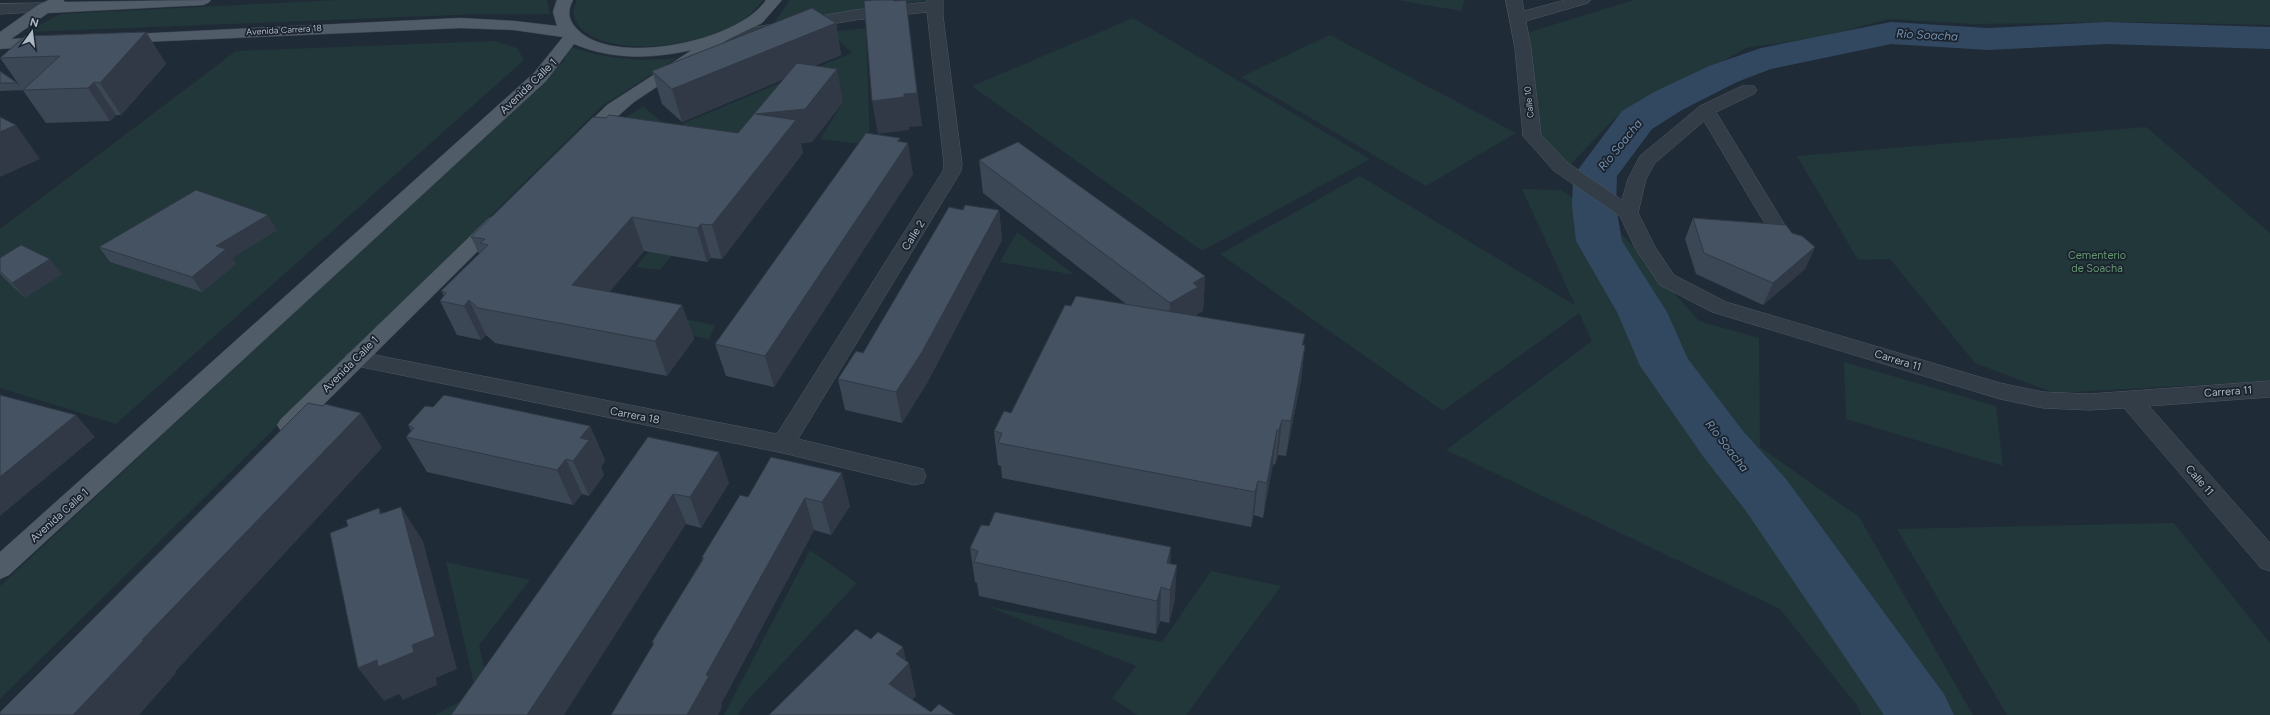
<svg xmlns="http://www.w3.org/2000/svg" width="2270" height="715" viewBox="0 0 2270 715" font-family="Figtree,sans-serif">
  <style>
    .green { fill: #223739 }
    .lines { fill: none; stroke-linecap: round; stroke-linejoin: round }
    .river { fill: #324860; fill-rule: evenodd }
    .minor-casing { stroke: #4e5863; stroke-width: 1 }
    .major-casing { stroke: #3d4652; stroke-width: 1 }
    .minor { fill: #333d48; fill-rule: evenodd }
    .major { fill: #515c69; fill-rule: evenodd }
    .wall { fill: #3b4754 }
    .shaded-wall { fill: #303945 }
    .building { fill: #455262; stroke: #303945 }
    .labels { text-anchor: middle; stroke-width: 3.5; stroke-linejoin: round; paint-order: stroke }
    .far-street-label { font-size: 9px; fill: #adb8c5; stroke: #19222d }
    .street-label { font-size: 11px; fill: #adb8c5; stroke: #19222d }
    .park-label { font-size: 11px; fill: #64966e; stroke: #19222d }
    .water-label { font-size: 12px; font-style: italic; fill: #7490af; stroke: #19222d }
  </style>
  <rect width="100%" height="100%" fill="#202b38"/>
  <path class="green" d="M 337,0 L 547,0 L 550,14 L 481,14 L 26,32 L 60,14 Z
    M 577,0 L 763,0 C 750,18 733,28 712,35 C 679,47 606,56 580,27 C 572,18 572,11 577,0 Z
    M 790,0 L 927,0 L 774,23 Z
    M 1397,0 L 1465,0 L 1461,11 Z
    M 1634,0 L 2270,0 L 2270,25 L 2143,22 L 1973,24 L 1889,19 L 1821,37 L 1746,48 L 1671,90 L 1615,118 L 1565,170 L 1539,135 L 1520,35 Z
    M 1133,18 L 1370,159 L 1202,251 L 972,86 Z
    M 866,28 L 870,145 L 820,139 L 844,101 L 802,95 L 660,270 L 636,267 L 721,162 L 550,293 L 715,325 L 709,339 L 472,295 L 625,118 L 643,106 L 670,129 L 852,53 L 830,32 Z
    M 1330,35 L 1516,133 L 1426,186 L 1241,77 Z
    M 495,41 L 517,48 L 524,60 L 116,424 L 0,388 L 0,229 L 236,51 Z
    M 569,46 C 605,59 638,62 677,58 L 602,106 L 0,699 L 0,586 L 564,61 Z
    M 2146,127 L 2270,233 L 2270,381 L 2055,393 L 1975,363 L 1890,259 L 1858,260 L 1797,156 Z
    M 1360,176 L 1575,305 L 1522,189 L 1561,190 L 1610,221 L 1699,321 L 1759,338 L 1760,447 L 1859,517 L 1973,715 L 1861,715 L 1858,707 L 1780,609 L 1446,450 L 1592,341 L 1579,313 L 1443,411 L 1220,254 Z
    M 1017,232 L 1075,275 L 1000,262 Z
    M 1844,362 L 1996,406 L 2003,466 L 1846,419 Z
    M 2174,523 L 2270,643 L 2270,715 L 2007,715 L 1897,529 Z
    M 810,550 L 857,583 L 747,701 L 738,715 L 724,715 Z
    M 446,562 L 530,580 L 479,645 L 489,692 L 473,715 L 435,715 L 476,693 Z
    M 1211,571 L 1281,586 L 1186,715 L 1137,715 L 1112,698 L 1136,666 L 987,606 L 1162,642 Z"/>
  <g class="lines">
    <path class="river" d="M 1891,22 L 1988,28 L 2107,22 L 2270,27 L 2270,49 L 2107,44 L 1988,50 L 1891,44 L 1771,69 L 1737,82 L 1682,110 L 1652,129 L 1617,176 L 1616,206 L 1622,241 L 1667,312 L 1688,359 L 1743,431 L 1786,479 L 1944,694 L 1954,715 L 1884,715 L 1746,511 L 1705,459 L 1640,366 L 1617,312 L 1576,241 L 1572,206 L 1573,176 L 1580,167 L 1622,111 L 1654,92 L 1709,66 L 1761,48 Z"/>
    <defs>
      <path id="minor" d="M 927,0 L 943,0 L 943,16 L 962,164 L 961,171 L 798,439 L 923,469 L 926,476 L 923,483 L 914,485 L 783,453 L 347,364 L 344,359 L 347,354 L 355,351 L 777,434 L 943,171 L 944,164 L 927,12 L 855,20 L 727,42 L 721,40 L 719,37 L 721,34 L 727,32 L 855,10 L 927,2 Z
        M 1506,0 L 1522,0 L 1524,11 L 1565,0 L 1591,0 L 1588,3 L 1526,21 L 1531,49 L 1541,135 L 1568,163 L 1622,200 L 1628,179 L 1640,156 L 1700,106 L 1742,86 L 1754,86 L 1757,90 L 1754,94 L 1716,112 L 1800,250 L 1797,254 L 1790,256 L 1783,254 L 1704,121 L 1655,163 L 1646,179 L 1638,213 L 1655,247 L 1674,275 L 1726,302 L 2000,383 L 2043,392 L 2089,394 L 2270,381 L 2270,397 L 2149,406 L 2270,543 L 2270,571 L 2261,568 L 2124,408 L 2089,410 L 2043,408 L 2000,399 L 1712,312 L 1660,285 L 1635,248 L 1620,216 L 1554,171 L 1523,136 L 1515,49 Z
        M 44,3 L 50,5 L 52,8 L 50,11 L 0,14 L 0,4 Z"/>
      <path id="major" d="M 49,0 L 63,0 L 65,2 L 211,0 L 208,3 L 203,5 L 48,13 L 11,39 L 47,37 L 53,39 L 55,42 L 53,45 L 0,49 L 0,32 L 38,5 Z
        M 557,0 L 573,0 C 567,12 568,20 578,30 C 614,67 739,42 766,0 L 782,0 L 762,23 L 727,40 L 634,102 L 587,143 L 575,143 L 572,139 L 607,105 L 692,50 C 651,59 612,60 574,44 L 546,81 L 9,575 L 0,579 L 0,552 L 534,73 L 563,37 L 514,30 L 460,28 L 119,43 L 113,41 L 111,38 L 113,35 L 460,18 L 514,21 L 557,26 L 553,12 Z
        M 496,216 L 503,218 L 506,222 L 503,226 L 297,431 L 289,434 L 281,431 L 277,425 L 281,419 L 489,218 Z"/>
    </defs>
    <use href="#minor" class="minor-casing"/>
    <use href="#major" class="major-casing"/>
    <use href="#minor" class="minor"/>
    <use href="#major" class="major"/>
  </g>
  <path class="wall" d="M 836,23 L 841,55 L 814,66 L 843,102 L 812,142 L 801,143 L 803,153 L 722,259 L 711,258 L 707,262 L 644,251 L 609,292 L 682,305 L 694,339 L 667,376 L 495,343 L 486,335 L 481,340 L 457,335 L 440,301 L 444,296 L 441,291 L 479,254 L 471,237 L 606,118 L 738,133 L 784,79 L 682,122 L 662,104 L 652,71 Z
    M 146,32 L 166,64 L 121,115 L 116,115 L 110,121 L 46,123 L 0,58 Z
    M 0,71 L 17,83 L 23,90 L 0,91 Z
    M 901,142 L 913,174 L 774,387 L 726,376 L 715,344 Z
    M 979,160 L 1205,276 L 1203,311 L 1197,314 L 1197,316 L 1305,334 L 1303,345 L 1305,345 L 1301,380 L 1286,456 L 1278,455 L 1275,465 L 1273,464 L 1263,518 L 1254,515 L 1251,527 L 1002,478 L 1001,466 L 998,465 L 994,431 L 1011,413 L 1071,306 L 1126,304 L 983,193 Z
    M 963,210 L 999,210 L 1002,240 L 927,383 L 902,423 L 845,410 L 838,379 L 863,353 Z
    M 1693,218 L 1792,233 L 1815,247 L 1805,269 L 1763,305 L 1696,274 L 1685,239 Z
    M 277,230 L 232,258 L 236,264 L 202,292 L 110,262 L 99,247 Z
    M 0,258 L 62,274 L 25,298 L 4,278 L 0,273 Z
    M 433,407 L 590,426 L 605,460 L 601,467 L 604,475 L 589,496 L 582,494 L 573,505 L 427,472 L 406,437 L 411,431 L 408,425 Z
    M 648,437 L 729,483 L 701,528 L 686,524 Z
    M 771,457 L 850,506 L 831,535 L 814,530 L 721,704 L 722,707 L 653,645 L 652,642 L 702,560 L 702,557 L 748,497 Z
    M 970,548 L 1171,564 L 1175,599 L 1169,623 L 1160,621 L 1156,634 L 979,596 L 977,583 L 975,582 Z"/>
  <path class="shaded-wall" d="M 906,0 L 922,126 L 909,127 L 909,130 L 878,134 L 872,101 L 904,94 Z
    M 836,23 L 841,55 L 682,122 L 672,89 Z
    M 146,32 L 166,64 L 121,115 L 100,83 Z
    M 837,69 L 843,102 L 812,142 L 801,143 L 803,153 L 722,259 L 712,225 L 756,114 Z
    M 94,82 L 116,115 L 110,121 L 88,88 Z
    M 16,125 L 40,159 L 0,177 L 0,132 Z
    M 900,138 L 902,152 L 908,143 L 913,174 L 774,387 L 765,356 L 897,141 Z
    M 999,210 L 1002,240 L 927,383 L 902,423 L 896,392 Z
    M 268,215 L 277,230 L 232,258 L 236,264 L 202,292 L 192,277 L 216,246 Z
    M 632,217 L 644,251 L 586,320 L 572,285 Z
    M 701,224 L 711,258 L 707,262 L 697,228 Z
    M 1815,247 L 1805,269 L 1763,305 L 1773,283 Z
    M 50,259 L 62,274 L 25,298 L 12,283 Z
    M 1205,276 L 1203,311 L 1197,314 L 1197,321 L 1169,337 L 1170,303 L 1193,283 Z
    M 469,300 L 486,335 L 481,340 L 464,306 Z
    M 682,305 L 694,339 L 667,376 L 655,341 Z
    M 1305,345 L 1301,380 L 1286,456 L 1291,421 Z
    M 361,413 L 382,448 L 175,672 L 176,673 L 139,715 L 73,715 L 142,640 Z
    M 76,415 L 95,437 L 0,516 L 0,477 Z
    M 1282,420 L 1278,455 L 1275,465 L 1279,430 Z
    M 590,426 L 605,460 L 601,467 L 604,475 L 589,496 L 573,461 L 580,438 Z
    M 1277,430 L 1273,464 L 1263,518 L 1267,483 Z
    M 719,452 L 729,483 L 701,528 L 690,497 Z
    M 566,459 L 582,494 L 573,505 L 557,470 Z
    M 842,473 L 850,506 L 831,535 L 822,502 Z
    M 1258,481 L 1254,515 L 1251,527 L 1255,492 Z
    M 673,494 L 686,524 L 564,715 L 527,715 Z
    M 805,498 L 814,530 L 721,704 L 722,707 L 718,715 L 687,715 L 706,675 Z
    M 401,507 L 423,541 L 457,669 L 436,678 L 437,685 L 403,700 L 399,694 L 384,701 L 358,668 L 412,645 Z
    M 379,508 L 401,542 L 380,514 Z
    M 1171,547 L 1170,581 L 1167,563 Z
    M 1177,565 L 1175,599 L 1169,623 L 1170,590 Z
    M 1161,587 L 1160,621 L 1156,634 L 1157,601 Z
    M 903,647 L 907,665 L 909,663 L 916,696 L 898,715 L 889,684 L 896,654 Z"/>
  <path class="building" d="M 874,0 L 894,0 L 894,1 L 906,0 L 917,93 L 904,94 L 904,97 L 872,101 L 864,1 Z
    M 812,8 L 836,23 L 672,89 L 652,71 Z
    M 146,32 L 100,83 L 94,82 L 88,88 L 23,90 L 60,56 L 0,58 L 25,36 Z
    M 797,63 L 837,69 L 805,109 L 756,114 L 796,120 L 712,225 L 701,224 L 697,228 L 632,217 L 572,285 L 682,305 L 655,341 L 478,308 L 469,300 L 464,306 L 440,301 L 446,293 L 441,291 L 488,245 L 480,243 L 485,239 L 471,237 L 593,117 L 606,118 L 609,115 L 738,133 Z
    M 0,71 L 17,83 L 0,83 Z
    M 0,117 L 16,125 L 0,132 Z
    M 866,133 L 900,138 L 897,141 L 908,143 L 765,356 L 715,344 Z
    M 1018,142 L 1205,276 L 1193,283 L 1198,287 L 1170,303 L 979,160 Z
    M 196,190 L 268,215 L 216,246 L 226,249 L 192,277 L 99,247 Z
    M 965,205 L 999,210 L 922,352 L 896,392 L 838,379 L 856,351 L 863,353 L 949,207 L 963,210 Z
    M 1693,218 L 1786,225 L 1792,233 L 1802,236 L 1815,247 L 1773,283 L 1704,253 Z
    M 21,245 L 50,259 L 12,283 L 0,271 L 0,258 Z
    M 1076,296 L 1305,334 L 1302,345 L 1305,345 L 1291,421 L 1282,420 L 1279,430 L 1277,430 L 1267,483 L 1258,481 L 1255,492 L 998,443 L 1002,433 L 994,431 L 1004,411 L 1011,413 L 1065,305 L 1071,306 Z
    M 0,395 L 76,415 L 0,477 Z
    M 444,395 L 590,426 L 580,438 L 589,440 L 573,461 L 566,459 L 557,470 L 406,437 L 414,428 L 408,425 L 425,406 L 433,407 Z
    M 308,403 L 323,406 L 325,404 L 361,413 L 142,640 L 144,640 L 73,715 L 0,715 L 0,712 Z
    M 648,437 L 719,452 L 690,497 L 673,494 L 527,715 L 451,715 Z
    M 771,457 L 842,473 L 822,502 L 805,498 L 706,675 L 709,676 L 687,715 L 611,715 L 654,643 L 652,642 L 704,558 L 702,557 L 740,495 L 748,497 Z
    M 401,507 L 435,636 L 412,645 L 414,652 L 378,667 L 377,660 L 358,668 L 330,533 L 348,526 L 346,520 L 379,508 L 380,514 Z
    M 995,512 L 1171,547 L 1167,563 L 1177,565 L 1170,590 L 1161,587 L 1157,601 L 974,562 L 978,551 L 970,548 L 981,525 L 989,526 Z
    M 856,629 L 871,639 L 878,632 L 903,647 L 896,654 L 909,663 L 889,684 L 931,712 L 939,704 L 955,715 L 769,715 Z"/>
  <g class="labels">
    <g class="far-street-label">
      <text transform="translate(284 30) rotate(-3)" y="3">Avenida Carrera 18</text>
      <text transform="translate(1529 102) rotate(-96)" y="3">Calle 10</text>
    </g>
    <g class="street-label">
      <text transform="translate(528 86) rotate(-44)" y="4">Avenida Calle 1</text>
      <text transform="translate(913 235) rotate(-58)" y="4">Calle 2</text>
      <text transform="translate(1898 360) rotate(17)" y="4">Carrera 11</text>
      <text transform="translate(350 364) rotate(-45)" y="4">Avenida Calle 1</text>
      <text transform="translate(2228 391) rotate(-4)" y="4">Carrera 11</text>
      <text transform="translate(635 415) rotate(11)" y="4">Carrera 18</text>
      <text transform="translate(2200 480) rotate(49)" y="4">Calle 11</text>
      <text transform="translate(59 515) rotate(-42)" y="4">Avenida Calle 1</text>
    </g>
    <g class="park-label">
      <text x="2097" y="259">Cementerio<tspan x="2097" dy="13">de Soacha</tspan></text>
    </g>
    <g class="water-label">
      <text transform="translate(1927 35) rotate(3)" y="4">Río Soacha</text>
      <text transform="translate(1620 145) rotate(-51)" y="4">Río Soacha</text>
      <text transform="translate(1727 446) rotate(52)" y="4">Río Soacha</text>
    </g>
  </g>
  <g transform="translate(32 32) rotate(14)" stroke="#19222d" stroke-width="3" paint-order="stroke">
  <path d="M0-3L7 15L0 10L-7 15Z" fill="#adb8c5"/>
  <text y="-6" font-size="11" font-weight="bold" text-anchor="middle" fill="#adb8c5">N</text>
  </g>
</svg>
